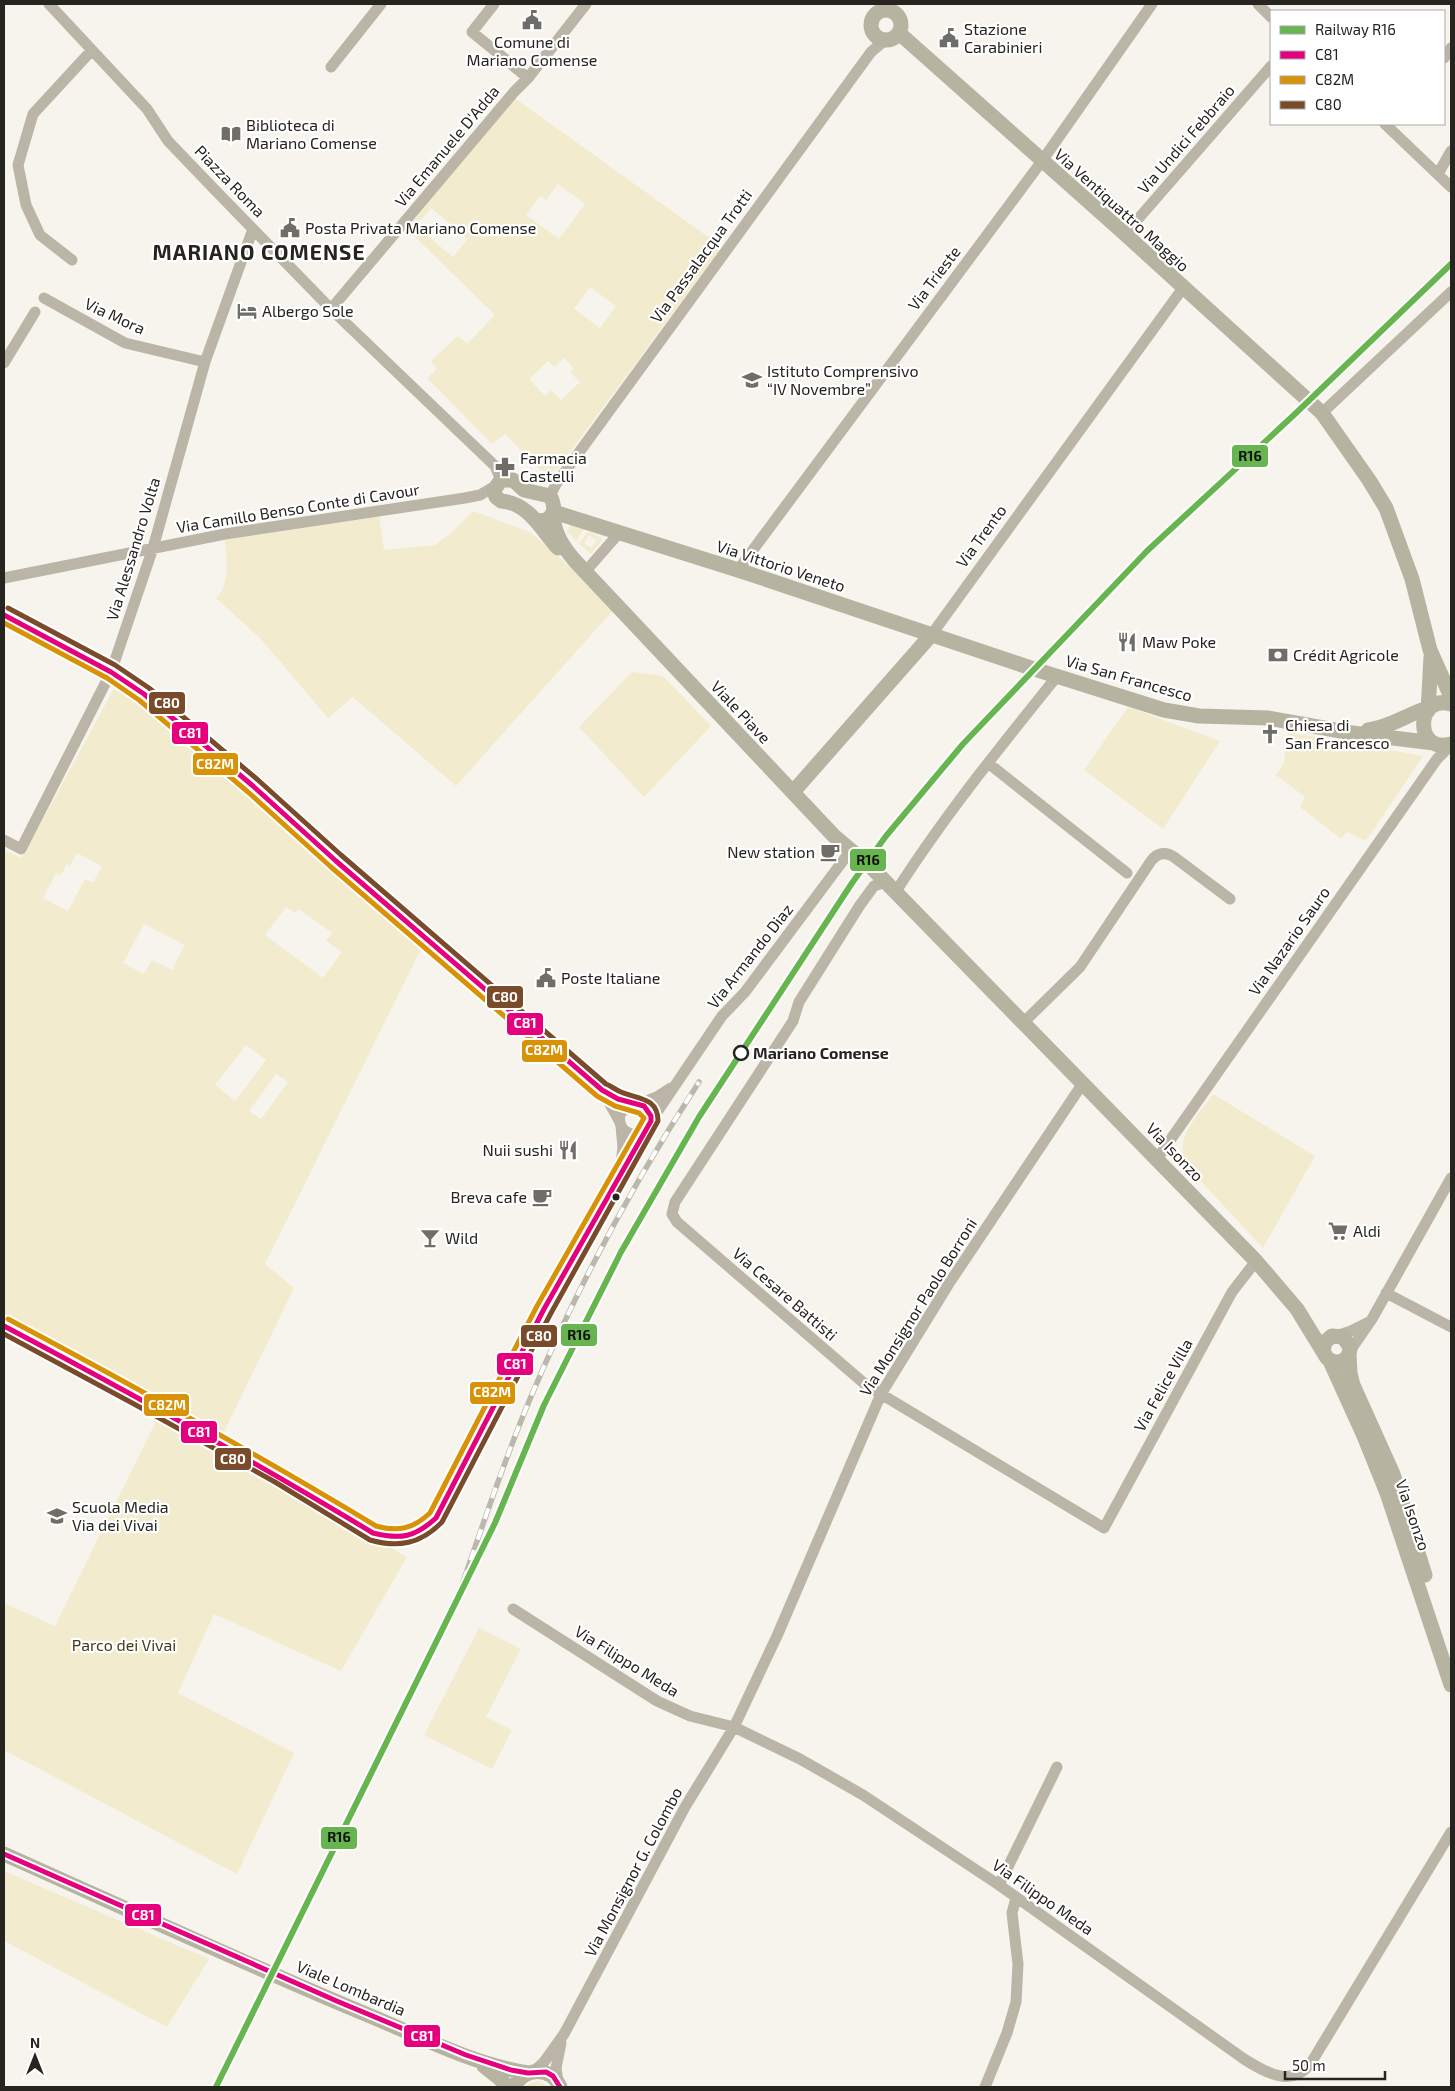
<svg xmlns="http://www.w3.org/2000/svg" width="1455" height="2091" viewBox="0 0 1455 2091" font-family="'Exo 2',sans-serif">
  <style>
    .green { fill: #f2ebcd; fill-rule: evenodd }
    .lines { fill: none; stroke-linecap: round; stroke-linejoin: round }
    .street { stroke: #bab5a6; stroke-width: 11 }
    .secondary { stroke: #b7b3a1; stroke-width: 15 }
    .rail-casing { stroke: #bab8ac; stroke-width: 5.5 }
    .rail { stroke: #fff; stroke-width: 4; stroke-dasharray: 11; stroke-linecap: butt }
    .bus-1-casing { stroke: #fff; stroke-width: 9 }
    .bus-2-casing { stroke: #fff; stroke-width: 9 }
    .bus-3-casing { stroke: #fff; stroke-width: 9 }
    .bus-1 { stroke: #e5007d; stroke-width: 5 }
    .bus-2 { stroke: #d89205; stroke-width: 5 }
    .bus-3 { stroke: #7a4b2a; stroke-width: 5 }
    .rail-1-casing { stroke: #fff; stroke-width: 10 }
    .rail-1 { stroke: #66b54e; stroke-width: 6 }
    .stop-dot { fill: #fff; stroke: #25241f; stroke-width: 2.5 }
    .bus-dot { fill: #25241f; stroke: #fff; stroke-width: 2 }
    .labels { text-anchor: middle; stroke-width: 4.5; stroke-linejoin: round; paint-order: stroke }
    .poi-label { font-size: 16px; fill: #25241f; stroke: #fff; text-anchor: start }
    .street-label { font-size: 16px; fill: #25241f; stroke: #fff }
    .stop-label { font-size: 16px; font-weight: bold; fill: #25241f; stroke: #fff; text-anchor: start }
    .park-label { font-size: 16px; fill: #433b19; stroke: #fff }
    .district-label { font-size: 21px; font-weight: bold; letter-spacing: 1px; fill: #25241f; stroke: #fff }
    .line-badge { stroke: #fff; stroke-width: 2 }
    .badge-label { font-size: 14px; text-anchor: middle; font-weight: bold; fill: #fff }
    .pale-badge-label { font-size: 14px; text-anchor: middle; font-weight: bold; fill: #111 }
  </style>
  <rect width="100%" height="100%" fill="#f6f4ed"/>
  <path class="green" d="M 512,96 L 722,247 L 558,468 L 549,472 L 540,470 L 505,434 L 492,444 L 427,378 L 437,369 L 431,361 L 458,336 L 467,344 L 495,315 L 407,229 ZM 558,184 L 585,204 L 559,239 L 526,215 L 540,196 L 546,200 ZM 431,208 L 468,239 L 453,257 L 416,226 ZM 590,287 L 616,306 L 600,328 L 574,309 ZM 564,358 L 574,369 L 570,372 L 580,382 L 561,400 L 551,390 L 545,396 L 529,379 L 548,361 L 554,367 Z
    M 473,511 L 530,532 L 616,607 L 456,786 L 353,697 L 328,718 L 261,639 L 216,598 C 230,586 227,556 225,540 L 379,516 L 384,550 L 435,545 L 451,533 Z
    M 571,525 L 584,529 L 576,541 L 567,531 Z
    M 588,531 L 603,539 L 591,554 L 579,544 ZM 589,535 L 597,541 L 591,548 L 584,543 Z
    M 632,672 L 663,676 L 711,726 L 644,797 L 579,727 Z
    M 117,683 L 295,836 L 421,949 L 265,1264 L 294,1288 L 219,1442 L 279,1476 L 276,1484 L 407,1557 L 341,1671 L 214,1614 L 178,1693 L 294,1753 L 237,1874 L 4,1750 L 4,1603 L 55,1626 L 161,1411 L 4,1327 L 4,850 L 22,858 ZM 77,853 L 102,866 L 93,883 L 85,879 L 68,911 L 43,898 L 56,873 L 61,875 L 67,864 L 70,866 ZM 286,907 L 295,913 L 299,909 L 332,933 L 326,941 L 342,952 L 323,978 L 265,935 ZM 144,924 L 185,945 L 172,970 L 152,960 L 144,974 L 123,963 ZM 246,1045 L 266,1060 L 235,1101 L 215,1085 ZM 276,1074 L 288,1082 L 261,1119 L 249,1111 Z
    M 1128,707 L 1220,741 L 1163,829 L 1084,770 Z
    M 1288,732 L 1423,756 L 1366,841 L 1347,832 L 1341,839 L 1300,807 L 1305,797 L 1276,775 L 1284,763 Z
    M 1213,1094 L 1315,1156 L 1263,1248 L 1186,1165 C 1173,1138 1198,1116 1213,1094 Z
    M 479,1628 L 521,1649 L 486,1717 L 512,1730 L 492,1769 L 424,1735 Z
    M 4,1871 L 209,1959 L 167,2027 L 4,1941 Z
    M 539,2081 L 548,2087 L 525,2087 L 530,2083 Z"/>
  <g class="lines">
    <path class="street" d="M 49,4 L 147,109 L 168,141 L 215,190 L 331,309 L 495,466 L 501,480
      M 494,4 L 472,32 L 528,78
      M 1258,4 L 1271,17
      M 1444,58 L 1451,48
      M 331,67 L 381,4
      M 1385,124 L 1451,187
      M 1438,174 L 1451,151
      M 1125,234 L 1271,66
      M 72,260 L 40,235 L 26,205 L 18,165 L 33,114 L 92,50
      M 44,298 L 125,343 L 205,362
      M 331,309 L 514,92 L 528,78 L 586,4
      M 4,363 L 35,312
      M 1322,413 L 1451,292
      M 550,496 L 556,484 L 871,52 L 885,40
      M 738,570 L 1042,161 L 1152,4
      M 585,572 L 620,532
      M 4,578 L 225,534 L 465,498 L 480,495 L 497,485
      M 4,615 L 111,672 L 144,694 L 253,786 L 336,861 L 602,1090 L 618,1099 L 633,1103
      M 932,634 L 1183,288
      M 988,763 L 1127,873
      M 4,840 L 21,849 L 111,672 L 153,548 L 205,362 L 253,229
      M 885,882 L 874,886 L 860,905 L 799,1002 L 793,1021 L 675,1202 L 672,1214 L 677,1222 L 866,1385 L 1104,1528 L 1232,1292 L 1256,1261
      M 895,893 C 944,816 1001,746 1058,675
      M 1024,1022 L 1080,967 L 1151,861 C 1157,853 1165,851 1174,857 L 1230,899
      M 602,1090 L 620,1122
      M 639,1104 L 657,1097 L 671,1088
      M 651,1121 L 722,1016 L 745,992 L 851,850
      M 1157,1159 L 1437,759 L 1451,745
      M 620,1172 L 623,1147 L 621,1126
      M 1386,1293 L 1451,1327
      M 4,1326 C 129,1392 252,1460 373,1533 C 400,1541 416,1539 436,1518 L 544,1309 L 649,1128 C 653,1117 650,1109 639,1104 L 628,1105 L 620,1114 C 617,1131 631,1138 645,1132
      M 1339,1335 L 1351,1331 L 1369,1322
      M 1350,1351 L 1372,1319 L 1451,1178
      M 513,1609 L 657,1701 L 690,1716 L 734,1727 L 800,1759 L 863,1795 L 999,1885 L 1244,2059 C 1266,2073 1292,2088 1311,2063 L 1451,1832
      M 999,1885 L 1057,1767
      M 534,2071 L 544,2062 L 564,2034 L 685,1807 L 734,1727 L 777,1636 L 881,1394 L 948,1285 L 1083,1083
      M 558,2082 L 556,2068 L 561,2043
      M 985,2087 L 1007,2033 L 1016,2002 L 1018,1964 L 1012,1913 L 1016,1898"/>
    <path class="secondary" d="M871 25a15 15 0 1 1 30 0a15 15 0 1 1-30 0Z
      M 899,33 L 1125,234 L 1322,413 L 1369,480 L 1386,508 L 1412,579 L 1430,650 L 1451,697
      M 554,512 L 738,570 L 1034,669 L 1164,710 L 1199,716 L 1268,718 L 1352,733 L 1434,743
      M 553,514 C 554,534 563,547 576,562 L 834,836 L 872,868 L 1256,1261 L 1297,1309 L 1327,1358 C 1338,1367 1350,1360 1350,1347 L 1343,1337 L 1332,1336 L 1325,1342 L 1323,1351
      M 536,520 C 552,524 558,509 550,496 L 524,490 L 513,480 L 501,480 L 494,490 L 496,497 L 501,501 C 529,503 541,529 558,548
      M 1451,704 C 1415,693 1414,755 1451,744
      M 1428,711 L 1431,657
      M 1368,730 C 1392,727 1409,713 1431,707
      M 793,792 L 932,634
      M 1349,1355 L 1350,1373 L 1353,1385 L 1393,1474 L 1425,1575
      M 1330,1361 L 1364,1436 L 1387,1493 L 1451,1685
      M 4,1854 C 125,1908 245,1964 368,2015 C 419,2036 472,2064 528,2073
      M 484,2066 L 499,2078 L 508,2087
      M 514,2087 C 524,2067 551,2066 560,2087"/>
    <defs>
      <path id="rail" d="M 456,1602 C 480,1534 502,1465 530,1399 C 576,1289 634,1182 699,1082"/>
    </defs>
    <use href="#rail" class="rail-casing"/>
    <use href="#rail" class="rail"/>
    <defs>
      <path id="bus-1" d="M 4,615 L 111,672 L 144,694 L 253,786 L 336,861 L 602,1090 L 618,1099 L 644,1106 L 651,1116 L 651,1121 L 544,1309 L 436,1518 C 415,1537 401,1540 373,1533 C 252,1460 129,1392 4,1326
        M 4,1854 L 339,2002 L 466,2055 L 511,2070 L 528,2073 L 546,2072 L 553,2076 L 560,2087"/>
      <path id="bus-2" d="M 4,623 L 107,678 L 139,700 L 248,792 L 331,867 L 597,1096 L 615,1106 L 639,1113 L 644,1118 L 537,1306 L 430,1513 C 413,1529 398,1532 376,1526 C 255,1453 132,1385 8,1319"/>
      <path id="bus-3" d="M 4,1334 L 134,1404 L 275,1482 L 370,1540 C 398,1548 421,1544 442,1522 L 551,1313 L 658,1121 C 658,1097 637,1099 621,1092 C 616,1090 611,1086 606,1084 L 341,855 L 258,780 L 149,688 L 115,665 L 8,608"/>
    </defs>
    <use href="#bus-1" class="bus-1-casing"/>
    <use href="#bus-2" class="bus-2-casing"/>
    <use href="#bus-3" class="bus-3-casing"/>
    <use href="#bus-1" class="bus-1"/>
    <use href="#bus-2" class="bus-2"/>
    <use href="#bus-3" class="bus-3"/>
    <defs>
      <path id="rail-1" d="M 216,2087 L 495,1523 L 544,1405 L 621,1252 L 699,1117 L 852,883 L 886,836 L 963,744 L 1147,551 L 1296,413 L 1451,264"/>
    </defs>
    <use href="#rail-1" class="rail-1-casing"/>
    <use href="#rail-1" class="rail-1"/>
  </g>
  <defs>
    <symbol id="civic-bare" viewBox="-9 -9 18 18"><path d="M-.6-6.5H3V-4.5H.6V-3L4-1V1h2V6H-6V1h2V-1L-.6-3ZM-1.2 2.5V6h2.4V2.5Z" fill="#6e6d67" stroke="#fff" stroke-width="2.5" paint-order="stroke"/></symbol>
    <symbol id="library-bare" viewBox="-9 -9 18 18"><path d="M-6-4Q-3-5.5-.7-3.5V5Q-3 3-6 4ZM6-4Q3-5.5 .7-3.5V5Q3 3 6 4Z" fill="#6e6d67" stroke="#fff" stroke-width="2.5" paint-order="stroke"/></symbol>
    <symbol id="hotel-bare" viewBox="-9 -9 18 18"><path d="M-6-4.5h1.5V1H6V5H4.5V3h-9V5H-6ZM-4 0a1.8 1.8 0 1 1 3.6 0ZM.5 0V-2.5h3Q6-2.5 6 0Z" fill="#6e6d67" stroke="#fff" stroke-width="2.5" paint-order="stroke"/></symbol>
    <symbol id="school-bare" viewBox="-9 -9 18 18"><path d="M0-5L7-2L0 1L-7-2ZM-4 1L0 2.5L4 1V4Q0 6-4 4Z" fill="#6e6d67" stroke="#fff" stroke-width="2.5" paint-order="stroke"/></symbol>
    <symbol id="pharmacy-bare" viewBox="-9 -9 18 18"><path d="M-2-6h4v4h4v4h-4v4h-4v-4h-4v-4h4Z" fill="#6e6d67" stroke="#fff" stroke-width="2.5" paint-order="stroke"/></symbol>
    <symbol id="restaurant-bare" viewBox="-9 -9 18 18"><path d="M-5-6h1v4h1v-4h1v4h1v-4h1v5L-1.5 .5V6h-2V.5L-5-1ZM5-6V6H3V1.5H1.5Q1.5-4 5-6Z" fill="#6e6d67" stroke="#fff" stroke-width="2.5" paint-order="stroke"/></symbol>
    <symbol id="bank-bare" viewBox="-9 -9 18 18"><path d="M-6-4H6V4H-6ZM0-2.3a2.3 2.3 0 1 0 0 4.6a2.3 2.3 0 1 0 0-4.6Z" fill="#6e6d67" stroke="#fff" stroke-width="2.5" paint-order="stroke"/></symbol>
    <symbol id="church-bare" viewBox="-9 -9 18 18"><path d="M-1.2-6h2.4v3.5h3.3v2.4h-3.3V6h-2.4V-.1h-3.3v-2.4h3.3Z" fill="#6e6d67" stroke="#fff" stroke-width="2.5" paint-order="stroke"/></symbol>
    <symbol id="cafe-bare" viewBox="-9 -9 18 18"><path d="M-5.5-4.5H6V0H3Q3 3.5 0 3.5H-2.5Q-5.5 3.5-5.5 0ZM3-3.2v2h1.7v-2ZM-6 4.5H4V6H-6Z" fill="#6e6d67" stroke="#fff" stroke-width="2.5" paint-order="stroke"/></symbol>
    <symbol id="supermarket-bare" viewBox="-9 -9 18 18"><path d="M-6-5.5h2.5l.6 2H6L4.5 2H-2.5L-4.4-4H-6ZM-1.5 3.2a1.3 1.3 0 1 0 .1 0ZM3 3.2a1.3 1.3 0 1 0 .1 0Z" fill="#6e6d67" stroke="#fff" stroke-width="2.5" paint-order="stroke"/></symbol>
    <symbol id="bar-bare" viewBox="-9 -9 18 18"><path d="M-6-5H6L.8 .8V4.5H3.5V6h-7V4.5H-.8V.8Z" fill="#6e6d67" stroke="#fff" stroke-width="2.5" paint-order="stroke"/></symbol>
  </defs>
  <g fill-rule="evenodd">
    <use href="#civic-bare" x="518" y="6" width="28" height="28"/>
    <use href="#civic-bare" x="935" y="24" width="28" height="28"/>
    <use href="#library-bare" x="217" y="120" width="28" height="28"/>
    <use href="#civic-bare" x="276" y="214" width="28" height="28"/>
    <use href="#hotel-bare" x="233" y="297" width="28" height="28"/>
    <use href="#school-bare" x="738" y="366" width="28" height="28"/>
    <use href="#pharmacy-bare" x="491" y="453" width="28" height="28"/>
    <use href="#restaurant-bare" x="1113" y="628" width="28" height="28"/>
    <use href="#bank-bare" x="1264" y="641" width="28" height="28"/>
    <use href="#church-bare" x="1256" y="720" width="28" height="28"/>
    <use href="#cafe-bare" x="816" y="838" width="28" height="28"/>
    <use href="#civic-bare" x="532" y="964" width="28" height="28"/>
    <use href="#restaurant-bare" x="554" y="1136" width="28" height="28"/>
    <use href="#cafe-bare" x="528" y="1183" width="28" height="28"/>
    <use href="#supermarket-bare" x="1324" y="1217" width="28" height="28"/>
    <use href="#bar-bare" x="416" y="1224" width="28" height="28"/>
    <use href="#school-bare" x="43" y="1502" width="28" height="28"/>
  </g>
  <circle class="stop-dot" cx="741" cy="1053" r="7"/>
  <circle class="bus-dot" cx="616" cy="1197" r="4.5"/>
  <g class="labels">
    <g class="poi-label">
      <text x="964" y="35">Stazione<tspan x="964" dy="18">Carabinieri</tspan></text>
      <text x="532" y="48" text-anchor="middle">Comune di<tspan x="532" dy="18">Mariano Comense</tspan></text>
      <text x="246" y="131">Biblioteca di<tspan x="246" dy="18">Mariano Comense</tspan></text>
      <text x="305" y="234">Posta Privata Mariano Comense</text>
      <text x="262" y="317">Albergo Sole</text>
      <text x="767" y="377">Istituto Comprensivo<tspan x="767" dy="18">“IV Novembre”</tspan></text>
      <text x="520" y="464">Farmacia<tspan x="520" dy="18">Castelli</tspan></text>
      <text x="1142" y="648">Maw Poke</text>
      <text x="1293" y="661">Crédit Agricole</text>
      <text x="1285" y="731">Chiesa di<tspan x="1285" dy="18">San Francesco</tspan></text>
      <text x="815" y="858" text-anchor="end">New station</text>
      <text x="561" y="984">Poste Italiane</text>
      <text x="553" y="1156" text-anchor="end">Nuii sushi</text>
      <text x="527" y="1203" text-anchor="end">Breva cafe</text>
      <text x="1353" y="1237">Aldi</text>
      <text x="445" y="1244">Wild</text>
      <text x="72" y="1513">Scuola Media<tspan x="72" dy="18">Via dei Vivai</tspan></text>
    </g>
    <g class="street-label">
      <text transform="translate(1186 139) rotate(-49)" y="6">Via Undici Febbraio</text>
      <text transform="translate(447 146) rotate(-50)" y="6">Via Emanuele D'Adda</text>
      <text transform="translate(230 181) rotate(46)" y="6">Piazza Roma</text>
      <text transform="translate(1122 210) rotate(42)" y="6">Via Ventiquattro Maggio</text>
      <text transform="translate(701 256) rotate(-54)" y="6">Via Passalacqua Trotti</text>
      <text transform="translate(934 278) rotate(-53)" y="6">Via Trieste</text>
      <text transform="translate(115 316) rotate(25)" y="6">Via Mora</text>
      <text transform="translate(298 508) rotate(-9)" y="6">Via Camillo Benso Conte di Cavour</text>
      <text transform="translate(981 536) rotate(-54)" y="6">Via Trento</text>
      <text transform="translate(133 549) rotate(-73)" y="6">Via Alessandro Volta</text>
      <text transform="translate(781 566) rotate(18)" y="6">Via Vittorio Veneto</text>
      <text transform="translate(1129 678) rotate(16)" y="6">Via San Francesco</text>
      <text transform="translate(741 712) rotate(47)" y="6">Viale Piave</text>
      <text transform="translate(1289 941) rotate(-55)" y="6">Via Nazario Sauro</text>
      <text transform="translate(750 956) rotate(-52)" y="6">Via Armando Diaz</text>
      <text transform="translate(1175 1152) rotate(46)" y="6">Via Isonzo</text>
      <text transform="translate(785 1294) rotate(41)" y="6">Via Cesare Battisti</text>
      <text transform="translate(918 1307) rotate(-58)" y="6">Via Monsignor Paolo Borroni</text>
      <text transform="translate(1163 1385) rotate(-61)" y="6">Via Felice Villa</text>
      <text transform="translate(1413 1515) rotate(71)" y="6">Via Isonzo</text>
      <text transform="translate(627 1661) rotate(32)" y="6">Via Filippo Meda</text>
      <text transform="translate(633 1872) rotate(-62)" y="6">Via Monsignor G. Colombo</text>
      <text transform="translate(1043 1897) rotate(35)" y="6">Via Filippo Meda</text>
      <text transform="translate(351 1988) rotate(23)" y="6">Viale Lombardia</text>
    </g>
    <g class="stop-label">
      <text x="753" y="1059">Mariano Comense</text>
    </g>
    <g class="park-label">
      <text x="124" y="1651">Parco dei Vivai</text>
    </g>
    <g class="district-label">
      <text x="259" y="260">MARIANO COMENSE</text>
    </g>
  </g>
  <g class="line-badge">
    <rect x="1231" y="444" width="38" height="24" rx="5" fill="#66b54e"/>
    <rect x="148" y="691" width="38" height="24" rx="5" fill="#7a4b2a"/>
    <rect x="171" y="721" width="38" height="24" rx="5" fill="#e5007d"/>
    <rect x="192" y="752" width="47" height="24" rx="5" fill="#d89205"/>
    <rect x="849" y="848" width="38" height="24" rx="5" fill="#66b54e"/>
    <rect x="486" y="985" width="38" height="24" rx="5" fill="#7a4b2a"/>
    <rect x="506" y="1012" width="38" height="24" rx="5" fill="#e5007d"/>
    <rect x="521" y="1039" width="47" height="24" rx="5" fill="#d89205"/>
    <rect x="560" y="1323" width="38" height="24" rx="5" fill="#66b54e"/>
    <rect x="520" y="1324" width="38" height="24" rx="5" fill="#7a4b2a"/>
    <rect x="496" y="1352" width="38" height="24" rx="5" fill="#e5007d"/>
    <rect x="469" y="1381" width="47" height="24" rx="5" fill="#d89205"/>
    <rect x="143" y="1393" width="47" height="24" rx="5" fill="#d89205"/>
    <rect x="180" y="1420" width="38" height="24" rx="5" fill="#e5007d"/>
    <rect x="214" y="1447" width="38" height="24" rx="5" fill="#7a4b2a"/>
    <rect x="320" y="1826" width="38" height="24" rx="5" fill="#66b54e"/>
    <rect x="124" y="1903" width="38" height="24" rx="5" fill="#e5007d"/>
    <rect x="403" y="2024" width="38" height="24" rx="5" fill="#e5007d"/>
  </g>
  <g class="badge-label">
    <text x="167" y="708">C80</text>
    <text x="190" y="738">C81</text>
    <text x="215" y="769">C82M</text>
    <text x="505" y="1002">C80</text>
    <text x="525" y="1028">C81</text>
    <text x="544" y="1055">C82M</text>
    <text x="539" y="1341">C80</text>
    <text x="515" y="1369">C81</text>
    <text x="492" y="1397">C82M</text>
    <text x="167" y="1410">C82M</text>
    <text x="199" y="1437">C81</text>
    <text x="233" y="1464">C80</text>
    <text x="143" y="1920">C81</text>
    <text x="422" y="2041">C81</text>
  </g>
  <g class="pale-badge-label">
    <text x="1250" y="461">R16</text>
    <text x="868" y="865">R16</text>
    <text x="579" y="1340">R16</text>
    <text x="339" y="1842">R16</text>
  </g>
  <rect width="1455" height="2091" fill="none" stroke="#25241f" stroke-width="10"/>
  <rect x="1270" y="10" width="175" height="115" fill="#ffffff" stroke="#a8a7a5"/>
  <rect x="1280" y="26" width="25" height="8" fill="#66b54e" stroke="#a8a7a5"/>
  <text x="1315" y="35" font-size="15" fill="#25241f">Railway R16</text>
  <rect x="1280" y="51" width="25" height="8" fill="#e5007d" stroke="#a8a7a5"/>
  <text x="1315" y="60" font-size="15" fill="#25241f">C81</text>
  <rect x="1280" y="76" width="25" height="8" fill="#d89205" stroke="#a8a7a5"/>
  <text x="1315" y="85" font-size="15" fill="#25241f">C82M</text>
  <rect x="1280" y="101" width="25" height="8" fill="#7a4b2a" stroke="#a8a7a5"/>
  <text x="1315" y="110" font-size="15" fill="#25241f">C80</text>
  <g transform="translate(35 2056)" stroke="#ffffff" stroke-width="4" paint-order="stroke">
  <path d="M0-4L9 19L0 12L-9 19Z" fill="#25241f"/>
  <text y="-8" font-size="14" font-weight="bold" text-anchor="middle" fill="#25241f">N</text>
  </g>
  <path d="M1285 2071v8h100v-8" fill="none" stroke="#25241f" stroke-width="2.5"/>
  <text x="1292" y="2071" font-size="15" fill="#25241f" stroke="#ffffff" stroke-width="4" paint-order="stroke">50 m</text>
</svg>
